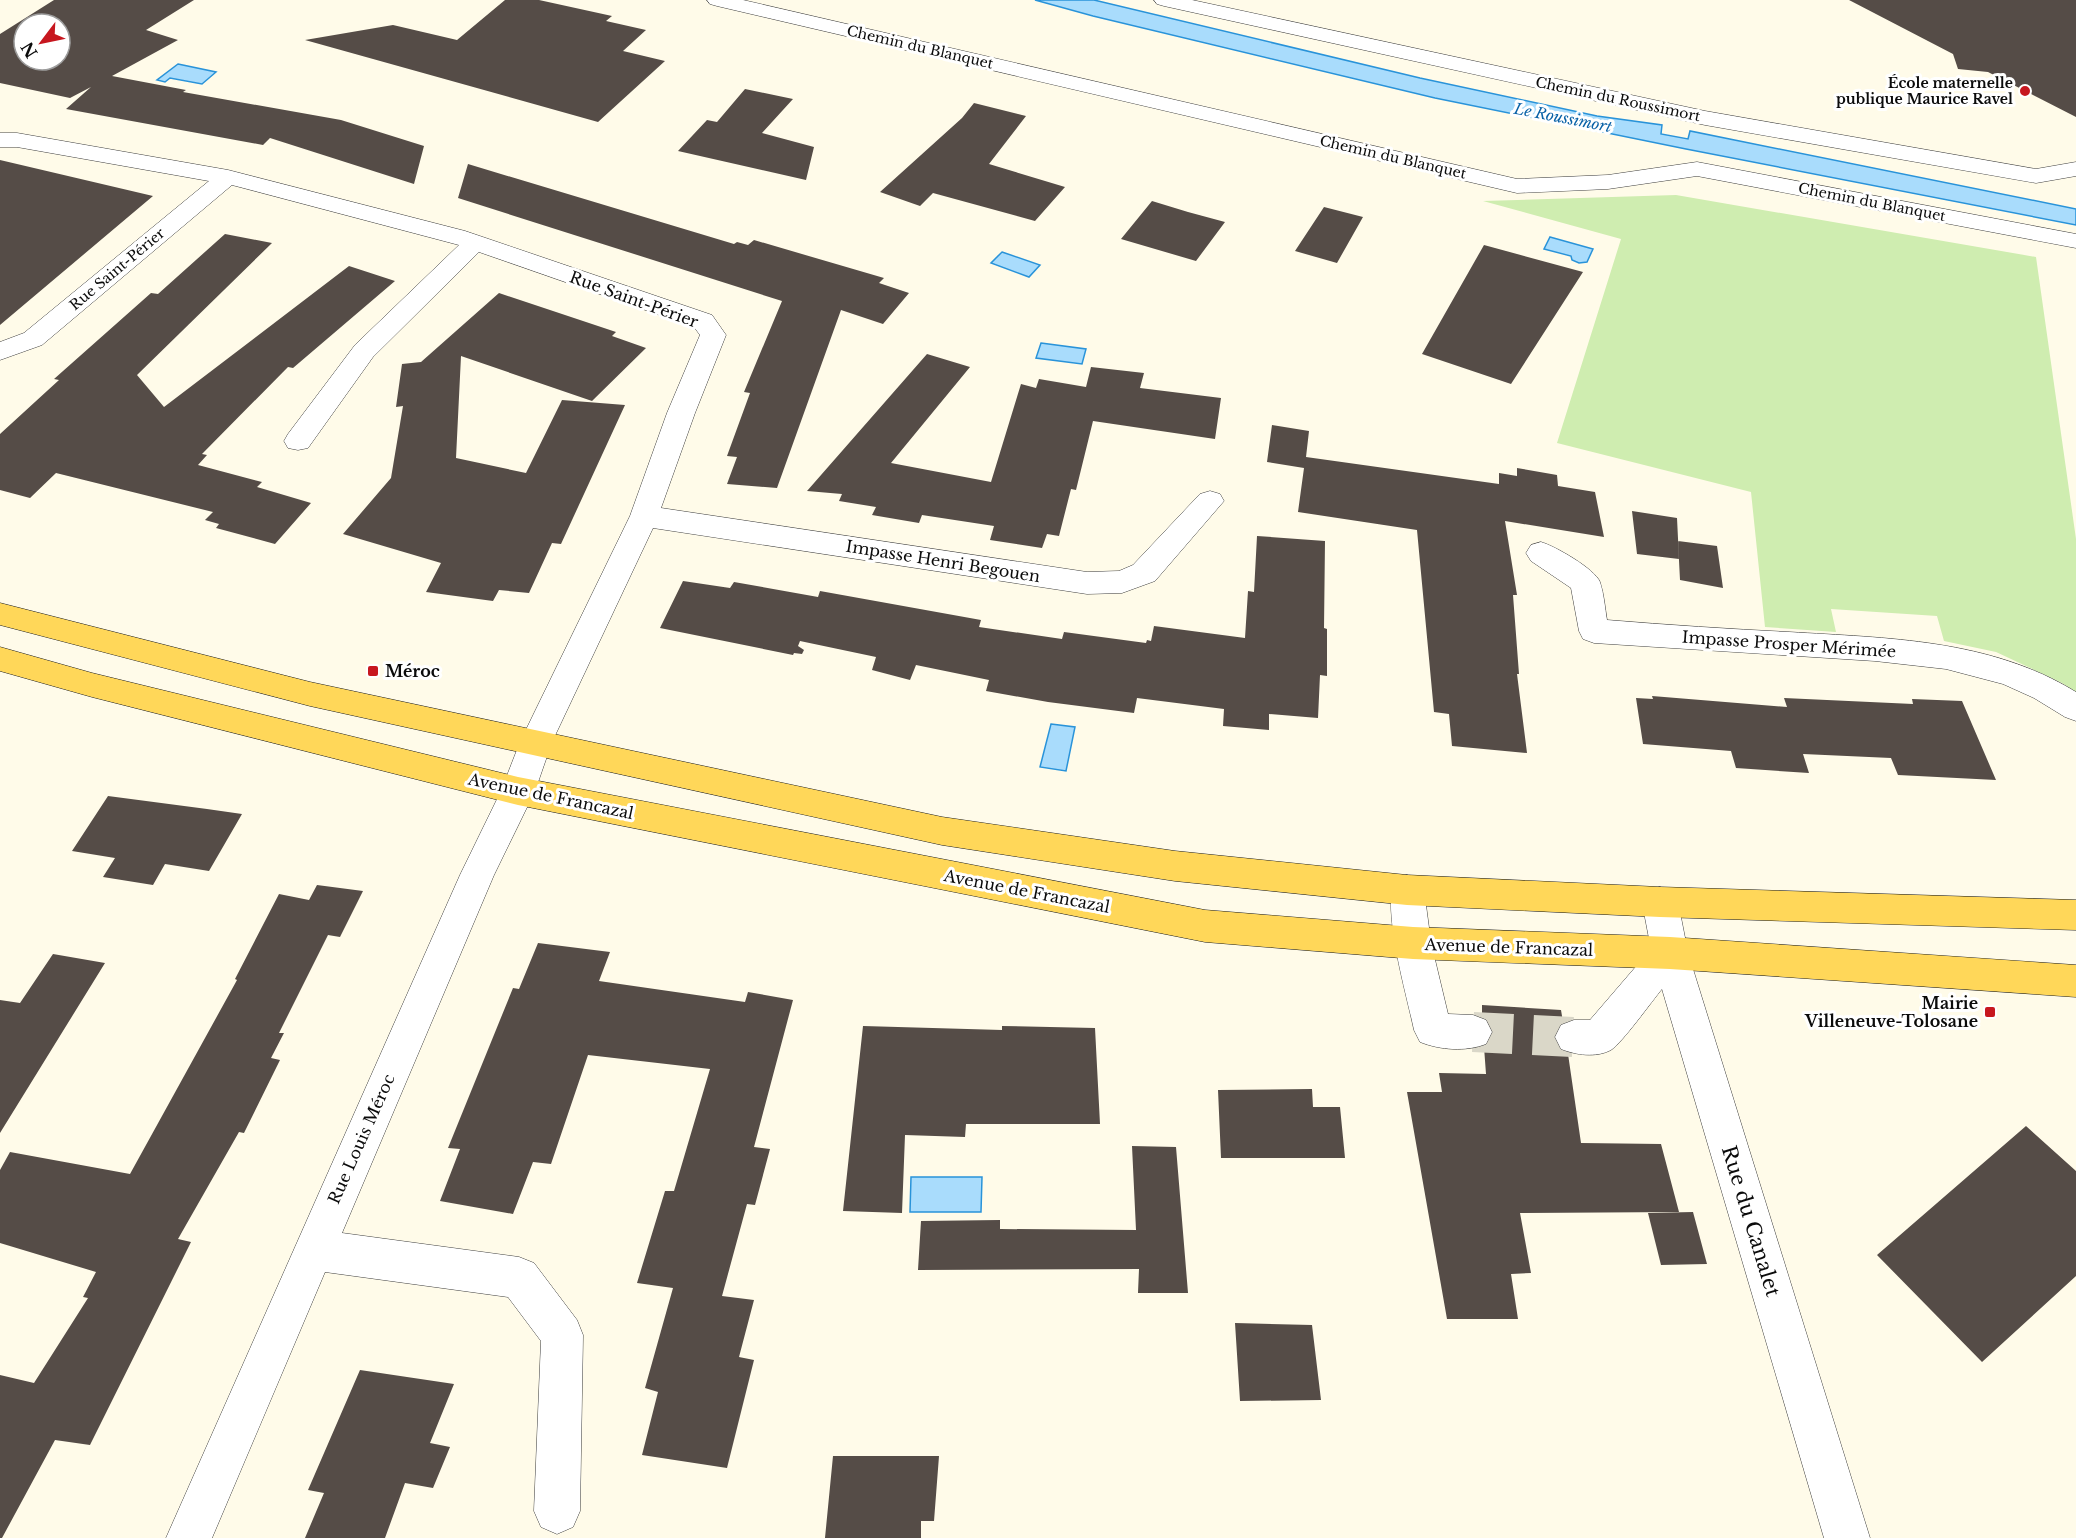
<svg xmlns="http://www.w3.org/2000/svg" width="2076" height="1538" viewBox="0 0 2076 1538" font-family="'Libre Baskerville',serif">
  <style>
    .green { fill: #cfedb0 }
    .water { fill: #a9dcfc; stroke: #2993d9; stroke-width: 1.5 }
    .building { fill: #554c47; fill-rule: evenodd }
    .lines { fill: none; stroke-linecap: round; stroke-linejoin: round }
    .minor-tunnel { stroke: #dad7c8; stroke-width: 40; stroke-dasharray: 40 20; stroke-linecap: butt }
    .minor-casing { stroke: #3e3e3e; stroke-width: 1 }
    .major-casing { stroke: #1c1c1c; stroke-width: 1 }
    .minor { fill: #fff; fill-rule: evenodd }
    .major { fill: #ffd759; fill-rule: evenodd }
    .poi-dot { fill: #c7171f; stroke: #fff; stroke-width: 2 }
    .labels { text-anchor: middle; stroke-width: 6; stroke-linejoin: round; paint-order: stroke }
    .far-street-label { font-size: 14px; fill: #0b0b0b; stroke: #fff }
    .far-poi-label { font-size: 14px; font-weight: bold; fill: #0b0b0b; stroke: #fff; text-anchor: end }
    .far-water-label { font-size: 15px; font-style: italic; fill: #0a62a7; stroke: #fff }
    .street-label { font-size: 16px; fill: #0b0b0b; stroke: #fff }
    .poi-label { font-size: 16px; font-weight: bold; fill: #0b0b0b; stroke: #fff; text-anchor: start }
    .near-street-label { font-size: 20px; fill: #0b0b0b; stroke: #fff }
  </style>
  <rect width="100%" height="100%" fill="#fffbe9"/>
  <path class="green" d="M 1676,195 L 2036,257 L 2076,539 L 2076,692 L 2062,683 L 1996,652 L 1944,641 L 1937,616 L 1831,609 L 1836,632 L 1765,627 L 1751,492 L 1557,443 L 1621,239 L 1483,201 Z"/>
  <path class="water" d="M 1035,0 L 1094,0 L 1420,78 L 1597,116 L 1662,125 L 1661,134 L 1688,139 L 1690,131 L 2076,209 L 2076,225 L 1686,149 L 1435,98 L 1093,16 Z
    M 178,64 L 216,72 L 202,84 L 170,78 L 165,82 L 157,80 Z
    M 1550,237 L 1593,249 L 1587,262 L 1579,263 L 1572,260 L 1571,256 L 1544,249 Z
    M 1002,252 L 1040,265 L 1029,277 L 991,263 Z
    M 1041,343 L 1086,349 L 1082,364 L 1036,358 Z
    M 1051,724 L 1075,727 L 1066,771 L 1040,767 Z
    M 911,1177 L 982,1177 L 981,1212 L 910,1212 Z"/>
  <path class="building" d="M 54,0 L 194,0 L 146,30 L 178,40 L 112,76 L 186,90 L 183,92 L 341,120 L 424,146 L 414,184 L 270,138 L 263,145 L 66,109 L 91,87 L 70,98 L 0,83 L 0,34 ZM 24,24 L 60,24 L 60,60 L 24,60 Z
    M 505,0 L 539,0 L 612,16 L 606,21 L 646,30 L 623,51 L 665,61 L 598,122 L 305,40 L 393,25 L 457,40 Z
    M 1849,0 L 2076,0 L 2076,117 L 1988,72 L 1958,69 L 1953,54 Z
    M 745,89 L 793,99 L 762,133 L 814,147 L 806,180 L 678,151 L 707,120 L 717,122 Z
    M 974,103 L 1026,116 L 989,164 L 1065,187 L 1035,221 L 933,193 L 920,206 L 880,192 L 962,118 Z
    M 0,160 L 153,196 L 0,325 Z
    M 468,164 L 734,244 L 737,242 L 748,245 L 754,240 L 884,278 L 879,283 L 909,293 L 883,324 L 841,310 L 777,488 L 727,484 L 737,457 L 727,456 L 750,393 L 744,392 L 782,301 L 458,198 Z
    M 1152,201 L 1188,212 L 1225,222 L 1196,261 L 1121,239 Z
    M 1324,207 L 1363,217 L 1337,263 L 1295,251 Z
    M 225,234 L 272,243 L 137,375 L 164,407 L 349,266 L 395,281 L 293,368 L 288,367 L 202,454 L 207,455 L 198,465 L 262,482 L 257,487 L 311,503 L 275,544 L 216,528 L 219,524 L 205,520 L 213,512 L 56,473 L 30,498 L 0,490 L 0,434 L 59,380 L 54,379 L 151,293 L 158,294 Z
    M 1484,245 L 1583,272 L 1511,384 L 1422,354 Z
    M 499,293 L 616,332 L 612,336 L 646,348 L 592,401 L 461,356 L 456,458 L 526,473 L 562,400 L 625,405 L 561,544 L 552,543 L 529,593 L 499,590 L 493,601 L 426,592 L 441,563 L 343,534 L 391,478 L 403,406 L 396,407 L 402,364 L 421,362 Z
    M 927,354 L 970,367 L 891,463 L 991,482 L 1021,384 L 1036,388 L 1039,379 L 1086,387 L 1091,367 L 1144,373 L 1140,388 L 1221,398 L 1215,439 L 1093,421 L 1076,490 L 1071,489 L 1059,536 L 1047,534 L 1042,548 L 990,540 L 994,526 L 922,515 L 919,523 L 872,515 L 876,507 L 839,501 L 842,494 L 807,491 Z
    M 1272,425 L 1309,431 L 1306,457 L 1499,484 L 1499,473 L 1517,476 L 1517,468 L 1557,475 L 1558,486 L 1595,492 L 1604,537 L 1505,521 L 1517,595 L 1513,595 L 1519,674 L 1517,674 L 1527,753 L 1452,746 L 1449,714 L 1434,712 L 1417,530 L 1298,512 L 1304,468 L 1267,462 Z
    M 1632,511 L 1677,518 L 1679,559 L 1637,554 Z
    M 1257,536 L 1325,541 L 1324,628 L 1327,629 L 1327,676 L 1320,675 L 1318,718 L 1269,714 L 1269,730 L 1223,726 L 1224,709 L 1137,698 L 1134,713 L 1048,702 L 986,691 L 989,680 L 916,665 L 910,680 L 872,670 L 876,657 L 800,641 L 798,646 L 804,650 L 802,654 L 794,653 L 793,655 L 660,628 L 683,581 L 730,588 L 734,582 L 818,597 L 820,591 L 981,620 L 979,627 L 1062,639 L 1064,632 L 1146,643 L 1147,640 L 1151,641 L 1154,626 L 1245,638 L 1248,591 L 1254,592 Z
    M 1678,541 L 1717,546 L 1723,588 L 1680,580 Z
    M 1652,696 L 1787,707 L 1784,698 L 1913,704 L 1912,699 L 1962,701 L 1996,780 L 1898,775 L 1891,758 L 1803,754 L 1809,773 L 1736,768 L 1731,751 L 1643,744 L 1636,698 L 1653,699 Z
    M 108,796 L 207,809 L 242,814 L 209,871 L 165,864 L 153,885 L 103,877 L 115,858 L 72,851 Z
    M 317,885 L 363,891 L 340,937 L 328,935 L 279,1033 L 284,1033 L 271,1058 L 280,1060 L 244,1133 L 239,1132 L 178,1239 L 191,1242 L 90,1445 L 55,1440 L 2,1538 L 0,1538 L 0,1375 L 34,1383 L 88,1298 L 83,1297 L 96,1272 L 0,1243 L 0,1170 L 10,1152 L 130,1174 L 237,980 L 235,979 L 279,894 L 309,900 Z
    M 538,943 L 610,952 L 599,981 L 745,1002 L 748,992 L 793,1000 L 754,1147 L 770,1149 L 755,1205 L 747,1204 L 722,1296 L 754,1300 L 739,1357 L 754,1360 L 727,1468 L 642,1455 L 658,1392 L 645,1388 L 673,1288 L 637,1283 L 665,1191 L 674,1191 L 710,1069 L 588,1055 L 551,1164 L 533,1162 L 513,1214 L 440,1201 L 460,1149 L 448,1148 L 513,988 L 519,989 Z
    M 53,954 L 105,963 L 0,1133 L 0,1000 L 20,1003 Z
    M 1482,1005 L 1561,1010 L 1563,1022 L 1559,1024 L 1553,1038 L 1559,1050 L 1568,1054 L 1581,1143 L 1661,1144 L 1679,1212 L 1520,1213 L 1531,1273 L 1511,1274 L 1518,1319 L 1447,1319 L 1407,1092 L 1442,1092 L 1439,1073 L 1486,1074 L 1484,1047 L 1488,1045 L 1494,1031 L 1488,1019 L 1482,1016 Z
    M 863,1026 L 1002,1030 L 1002,1026 L 1095,1028 L 1100,1124 L 966,1124 L 965,1137 L 905,1135 L 902,1213 L 843,1211 Z
    M 1312,1089 L 1313,1107 L 1340,1107 L 1345,1158 L 1221,1158 L 1218,1090 Z
    M 2026,1126 L 2076,1171 L 2076,1276 L 1982,1362 L 1877,1255 Z
    M 1132,1146 L 1176,1147 L 1188,1293 L 1138,1293 L 1139,1269 L 918,1270 L 921,1221 L 1000,1220 L 1000,1229 L 1136,1230 Z
    M 1693,1212 L 1707,1264 L 1661,1265 L 1648,1213 Z
    M 1235,1323 L 1312,1325 L 1321,1400 L 1240,1401 Z
    M 360,1370 L 454,1384 L 430,1443 L 450,1447 L 433,1488 L 405,1483 L 385,1538 L 305,1538 L 324,1493 L 308,1490 Z
    M 833,1456 L 939,1456 L 934,1521 L 921,1521 L 921,1538 L 825,1538 Z"/>
  <g class="lines">
    <path class="minor-tunnel" d="M 1473,1032 L 1574,1037"/>
    <defs>
      <path id="minor" d="M 707,0 L 743,0 L 1517,179 L 1608,175 L 1697,162 L 2076,234 L 2076,248 L 1697,176 L 1608,189 L 1517,193 L 717,6 L 710,4 Z
        M 1154,0 L 1192,0 L 1705,111 L 2036,169 L 2076,162 L 2076,176 L 2036,183 L 1705,125 L 1164,6 L 1157,4 Z
        M 0,133 L 17,133 L 228,170 L 465,231 L 712,315 L 726,335 L 695,413 L 661,508 L 1087,572 L 1119,571 L 1133,565 L 1200,494 L 1210,491 L 1220,494 L 1224,501 L 1155,581 L 1122,593 L 1087,594 L 653,528 L 552,742 L 535,791 L 494,875 L 342,1233 L 519,1257 L 534,1263 L 577,1320 L 583,1335 L 580,1511 L 573,1527 L 557,1534 L 541,1527 L 534,1511 L 541,1341 L 508,1297 L 325,1272 L 212,1538 L 166,1538 L 460,875 L 501,791 L 520,742 L 630,516 L 667,413 L 700,335 L 694,327 L 479,252 L 373,357 L 308,448 L 298,450 L 288,448 L 284,441 L 288,434 L 355,345 L 459,245 L 232,185 L 42,345 L 0,360 L 0,342 L 24,333 L 209,181 L 17,147 L 0,147 Z
        M 1541,542 C 1555,546 1595,569 1600,582 C 1604,594 1605,608 1607,620 C 1668,625 1729,629 1789,632 C 1887,638 1990,639 2076,692 L 2076,721 L 2065,717 L 2034,698 L 2003,684 L 1946,669 L 1875,661 L 1594,643 L 1583,639 L 1579,631 L 1571,588 L 1531,561 L 1526,553 L 1531,545 Z
        M 1407,875 L 1419,879 L 1424,890 L 1431,943 L 1448,1014 L 1473,1015 L 1486,1020 L 1492,1032 L 1486,1044 C 1466,1052 1440,1050 1420,1042 L 1414,1030 C 1407,996 1381,908 1395,879 Z
        M 1660,887 L 1672,891 L 1678,902 L 1688,953 L 1870,1538 L 1824,1538 L 1662,989 C 1652,1001 1622,1043 1611,1050 C 1596,1058 1576,1055 1561,1049 L 1555,1037 L 1561,1025 L 1574,1020 L 1590,1020 L 1651,949 L 1642,902 L 1648,891 Z"/>
      <path id="major" d="M 0,603 L 310,682 L 942,817 L 1175,851 L 1407,875 L 1660,887 L 2076,900 L 2076,930 L 1660,917 L 1407,905 L 1175,881 L 942,845 L 310,706 L 0,625 Z
        M 0,647 L 92,673 L 518,777 L 1205,910 L 1413,927 L 1670,937 L 2076,965 L 2076,997 L 1670,969 L 1413,959 L 1205,942 L 518,805 L 92,697 L 0,671 Z"/>
    </defs>
    <use href="#minor" class="minor-casing"/>
    <use href="#major" class="major-casing"/>
    <use href="#minor" class="minor"/>
    <use href="#major" class="major"/>
  </g>
  <g class="poi-dot">
    <circle cx="2025" cy="91" r="6"/>
    <rect x="367" y="665" width="12" height="12" rx="3"/>
    <rect x="1984" y="1006" width="12" height="12" rx="3"/>
  </g>
  <g class="labels">
    <g class="far-street-label">
      <text transform="translate(920 47) rotate(13)" y="5">Chemin du Blanquet</text>
      <text transform="translate(1618 99) rotate(12)" y="5">Chemin du Roussimort</text>
      <text transform="translate(1393 157) rotate(13)" y="5">Chemin du Blanquet</text>
      <text transform="translate(1872 202) rotate(11)" y="5">Chemin du Blanquet</text>
      <text transform="translate(117 269) rotate(-40)" y="5">Rue Saint-Périer</text>
    </g>
    <g class="far-poi-label">
      <text x="2013" y="88">École maternelle<tspan x="2013" dy="16">publique Maurice Ravel</tspan></text>
    </g>
    <g class="far-water-label">
      <text transform="translate(1563 118) rotate(11)" y="5">Le Roussimort</text>
    </g>
    <g class="street-label">
      <text transform="translate(634 299) rotate(20)" y="6">Rue Saint-Périer</text>
      <text transform="translate(943 561) rotate(9)" y="6">Impasse Henri Begouen</text>
      <text transform="translate(1789 644) rotate(4)" y="6">Impasse Prosper Mérimée</text>
      <text transform="translate(551 796) rotate(12)" y="6">Avenue de Francazal</text>
      <text transform="translate(1027 891) rotate(11)" y="6">Avenue de Francazal</text>
      <text transform="translate(1509 947) rotate(2)" y="6">Avenue de Francazal</text>
      <text transform="translate(361 1139) rotate(-66)" y="6">Rue Louis Méroc</text>
    </g>
    <g class="poi-label">
      <text x="385" y="677">Méroc</text>
      <text x="1978" y="1009" text-anchor="end">Mairie<tspan x="1978" dy="18">Villeneuve-Tolosane</tspan></text>
    </g>
    <g class="near-street-label">
      <text transform="translate(1751 1221) rotate(73)" y="7">Rue du Canalet</text>
    </g>
  </g>
  <g transform="translate(42 42) rotate(238)"><circle r="28" fill="#ffffff" stroke="#9d9d9d" stroke-width="1.5"/>
  <path d="M0-4.5L10 22L0 15L-10 22Z" fill="#c7171f"/>
  <text y="-9" font-size="16" font-weight="bold" text-anchor="middle" fill="#0b0b0b">N</text>
  </g>
</svg>
